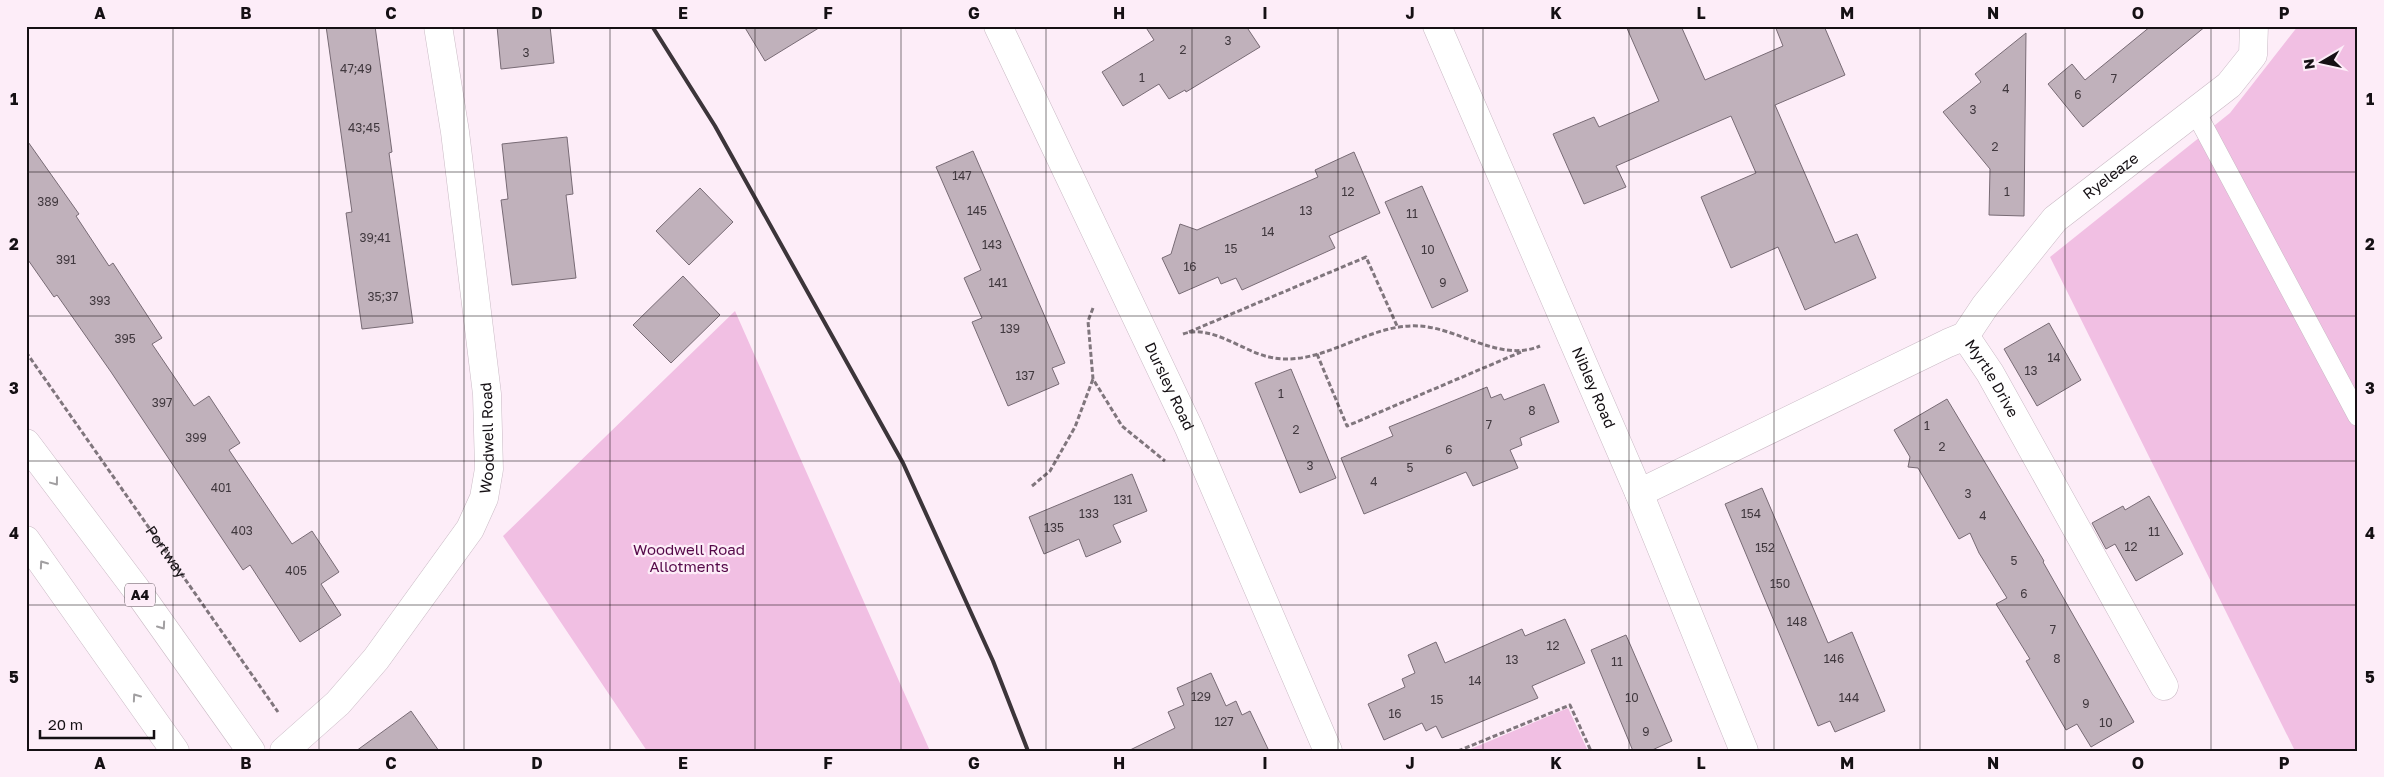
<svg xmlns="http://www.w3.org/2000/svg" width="2384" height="777" viewBox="0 0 2384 777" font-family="'Golos Text',sans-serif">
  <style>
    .green { fill: #f1bfe3 }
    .building { fill: #c0b1bb; stroke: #786b75 }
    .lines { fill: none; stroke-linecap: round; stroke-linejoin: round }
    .lane-casing { stroke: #cabac5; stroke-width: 21 }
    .street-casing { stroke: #cabac5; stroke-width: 29 }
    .highway-casing { stroke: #cabac5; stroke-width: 29 }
    .path { stroke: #80767d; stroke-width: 3; stroke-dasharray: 5 2.5; stroke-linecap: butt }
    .lane { stroke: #fff; stroke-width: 20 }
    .street { stroke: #fff; stroke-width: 28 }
    .highway { stroke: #fff; stroke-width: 28 }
    .rail { stroke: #3c353a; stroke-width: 4 }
    .oneway { stroke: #a19fa1 }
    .grid { fill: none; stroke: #151014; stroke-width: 1; stroke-opacity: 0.55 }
    .labels { text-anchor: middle; stroke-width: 4.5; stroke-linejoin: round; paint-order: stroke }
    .number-label { font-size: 12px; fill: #40383e }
    .shield { fill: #fdedf8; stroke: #5b5258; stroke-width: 1 }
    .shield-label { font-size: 14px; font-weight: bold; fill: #151014 }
    .street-label { font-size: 15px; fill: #151014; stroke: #fdedf8 }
    .park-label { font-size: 15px; fill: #550949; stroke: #fdedf8 }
    .neatline { fill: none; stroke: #151014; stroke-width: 2 }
    .grid-label { font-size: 16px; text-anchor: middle; font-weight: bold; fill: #151014 }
  </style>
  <rect width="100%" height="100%" fill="#fdedf8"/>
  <path class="green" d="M 2298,26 L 2358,26 L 2358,751 L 2295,751 L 2050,257 L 2230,113 Z
    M 735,311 L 930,751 L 647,751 L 503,536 Z
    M 1568,708 L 1588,751 L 1466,751 Z"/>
  <path class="building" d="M 326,26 L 375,26 L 392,152 L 389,153 L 413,323 L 362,329 L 346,213 L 352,212 Z
    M 497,26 L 550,26 L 554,63 L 501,69 Z
    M 744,26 L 822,26 L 765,61 Z
    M 1145,26 L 1246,26 L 1260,47 L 1186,92 L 1185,90 L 1169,99 L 1159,84 L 1123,106 L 1102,72 L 1154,40 Z
    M 1626,26 L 1681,26 L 1705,80 L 1783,46 L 1775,26 L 1824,26 L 1845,75 L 1775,105 L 1835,243 L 1857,234 L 1876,278 L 1805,310 L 1778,247 L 1731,268 L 1701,197 L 1756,173 L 1731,116 L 1616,166 L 1626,187 L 1584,204 L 1553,134 L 1594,117 L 1599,127 L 1659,101 Z
    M 2151,26 L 2206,26 L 2083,127 L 2048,84 L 2072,64 L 2085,80 Z
    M 2026,33 L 2024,216 L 1989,215 L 1990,169 L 1943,112 L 1981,82 L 1975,74 Z
    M 567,137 L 573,194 L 566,195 L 576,278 L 512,285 L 501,200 L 508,199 L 502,144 Z
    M 26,139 L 79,214 L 76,216 L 109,266 L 113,263 L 162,338 L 152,344 L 194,406 L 209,396 L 240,443 L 229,450 L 292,544 L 312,531 L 339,572 L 321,584 L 341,615 L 300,642 L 250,565 L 243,570 L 111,372 L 57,295 L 54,297 L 26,257 Z
    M 973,151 L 1065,363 L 1052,368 L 1059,384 L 1008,406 L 972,322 L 982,318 L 964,278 L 981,270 L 936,167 Z
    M 1354,152 L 1380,213 L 1329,236 L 1335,248 L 1242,290 L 1236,278 L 1221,284 L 1218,277 L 1179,294 L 1162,258 L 1171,254 L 1180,224 L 1197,230 L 1318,177 L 1315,170 Z
    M 1422,186 L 1468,291 L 1432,308 L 1385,202 Z
    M 700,188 L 733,222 L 689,265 L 656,231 Z
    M 683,276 L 720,315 L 671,363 L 633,325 Z
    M 2049,323 L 2081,380 L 2037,406 L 2004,349 Z
    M 1291,369 L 1336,478 L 1300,493 L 1255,383 Z
    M 1544,384 L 1559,422 L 1520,438 L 1522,445 L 1510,450 L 1518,468 L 1473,486 L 1466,472 L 1364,514 L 1341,458 L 1393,436 L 1389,427 L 1487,387 L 1491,398 L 1501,394 L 1504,400 Z
    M 1947,399 L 2044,561 L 2043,562 L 2134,722 L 2091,747 L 2077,724 L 2066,730 L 2026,661 L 2030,659 L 1996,604 L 2007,598 L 1979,553 L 1970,533 L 1959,539 L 1918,468 L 1908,467 L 1910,457 L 1894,430 Z
    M 1132,474 L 1147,511 L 1113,525 L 1121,542 L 1086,557 L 1079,539 L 1044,554 L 1029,517 Z
    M 1762,488 L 1828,643 L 1852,632 L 1885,711 L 1835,732 L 1830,721 L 1818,726 L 1725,504 Z
    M 2149,496 L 2183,554 L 2136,581 L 2115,544 L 2106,549 L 2092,523 L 2123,506 L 2125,510 Z
    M 1565,619 L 1585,663 L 1532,686 L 1538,698 L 1442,738 L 1436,726 L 1426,731 L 1422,723 L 1384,740 L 1368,704 L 1405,687 L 1402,679 L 1415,673 L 1408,655 L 1436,642 L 1445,663 L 1522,629 L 1525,636 Z
    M 1626,635 L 1672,741 L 1650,751 L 1633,751 L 1591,650 Z
    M 1211,673 L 1226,706 L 1236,701 L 1242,715 L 1250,711 L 1269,751 L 1128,751 L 1175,728 L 1168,712 L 1184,705 L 1177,688 Z
    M 411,711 L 439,751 L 356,751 Z"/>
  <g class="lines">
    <defs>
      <path id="lane" d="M 2195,111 L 2358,416"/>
      <g id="street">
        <path id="s2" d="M 998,26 L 1189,428 L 1328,751"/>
        <path id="s3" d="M 1437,26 L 1639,493 L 1744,751"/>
        <path id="s4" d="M 1965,336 L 1985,306 L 2055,219 L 2229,85 L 2253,55 L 2254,26"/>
        <path id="s5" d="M 1639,493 L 1948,343 L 1965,336 L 1990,373 L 2164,686"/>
        <path id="s6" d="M 284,751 L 338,703 L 376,659 L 470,529 L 484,498 L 489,469 L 487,394 L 455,132 L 438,26"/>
      </g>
      <path id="highway" d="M 26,443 L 136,589 L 251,751
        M 26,540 L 175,751"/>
    </defs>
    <use href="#lane" class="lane-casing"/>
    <use href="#street" class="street-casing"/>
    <use href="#highway" class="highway-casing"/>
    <g class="path">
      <path d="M 1093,308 L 1088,321 L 1093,379 L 1122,426 L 1165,461"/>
      <path d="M 1189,332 L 1366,257 L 1398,328"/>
      <path d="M 1183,334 C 1211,324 1242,351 1269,357 C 1322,369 1366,323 1419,326 C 1459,328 1500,363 1540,346"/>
      <path id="s1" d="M 26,352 L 278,712"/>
      <path d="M 1317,354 L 1347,426 L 1521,352"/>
      <path d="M 1032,486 L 1050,471 L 1075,427 L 1093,379"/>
      <path d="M 1458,751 L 1570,705 L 1591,751"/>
    </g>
    <use href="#lane" class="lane"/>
    <use href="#street" class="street"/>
    <use href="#highway" class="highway"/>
    <path class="rail" d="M 652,26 L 715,126 L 903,463 L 993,661 L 1028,751"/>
  </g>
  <defs><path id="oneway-chevron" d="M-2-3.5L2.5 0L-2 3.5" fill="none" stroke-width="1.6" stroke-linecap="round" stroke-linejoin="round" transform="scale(1.25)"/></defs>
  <g class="oneway">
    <use href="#oneway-chevron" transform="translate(55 482) rotate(53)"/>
    <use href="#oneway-chevron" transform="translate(43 564) rotate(-125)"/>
    <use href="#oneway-chevron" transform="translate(162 626) rotate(55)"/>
    <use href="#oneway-chevron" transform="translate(136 697) rotate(-125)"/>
  </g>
  <path class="grid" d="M 173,26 L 173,751M 319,26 L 319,751M 464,26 L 464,751M 610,26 L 610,751M 755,26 L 755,751M 901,26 L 901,751M 1046,26 L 1046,751M 1192,26 L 1192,751M 1338,26 L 1338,751M 1483,26 L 1483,751M 1629,26 L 1629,751M 1774,26 L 1774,751M 1920,26 L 1920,751M 2065,26 L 2065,751M 2211,26 L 2211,751M 26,172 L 2358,172M 26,316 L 2358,316M 26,461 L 2358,461M 26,605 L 2358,605"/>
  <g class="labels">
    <g class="number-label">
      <text x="1228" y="45">3</text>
      <text x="1183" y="54">2</text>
      <text x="526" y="57">3</text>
      <text x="356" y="73">47;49</text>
      <text x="1142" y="82">1</text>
      <text x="2114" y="83">7</text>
      <text x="2006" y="93">4</text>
      <text x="2078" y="99">6</text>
      <text x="1973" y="114">3</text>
      <text x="364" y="132">43;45</text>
      <text x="1995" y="151">2</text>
      <text x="962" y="180">147</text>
      <text x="1348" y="196">12</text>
      <text x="2007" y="196">1</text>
      <text x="48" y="206">389</text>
      <text x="977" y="215">145</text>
      <text x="1306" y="215">13</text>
      <text x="1412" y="218">11</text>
      <text x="1268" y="236">14</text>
      <text x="375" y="242">39;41</text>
      <text x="992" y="249">143</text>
      <text x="1231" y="253">15</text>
      <text x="1428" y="254">10</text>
      <text x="66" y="264">391</text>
      <text x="1190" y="271">16</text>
      <text x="998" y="287">141</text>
      <text x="1443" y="287">9</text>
      <text x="383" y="301">35;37</text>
      <text x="100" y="305">393</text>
      <text x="1010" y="333">139</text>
      <text x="125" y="343">395</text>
      <text x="2054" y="362">14</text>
      <text x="2031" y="375">13</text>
      <text x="1025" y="380">137</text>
      <text x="1281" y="398">1</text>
      <text x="162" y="407">397</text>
      <text x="1532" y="415">8</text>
      <text x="1489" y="429">7</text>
      <text x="1927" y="430">1</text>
      <text x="1296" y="434">2</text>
      <text x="196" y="442">399</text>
      <text x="1942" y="451">2</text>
      <text x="1449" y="454">6</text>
      <text x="1310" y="470">3</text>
      <text x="1410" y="472">5</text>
      <text x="1374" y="486">4</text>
      <text x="221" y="492">401</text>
      <text x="1968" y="498">3</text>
      <text x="1123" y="504">131</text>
      <text x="1089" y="518">133</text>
      <text x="1751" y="518">154</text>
      <text x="1983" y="520">4</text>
      <text x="1054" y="532">135</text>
      <text x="242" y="535">403</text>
      <text x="2154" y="536">11</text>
      <text x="2131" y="551">12</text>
      <text x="1765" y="552">152</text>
      <text x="2014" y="565">5</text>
      <text x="296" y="575">405</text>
      <text x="1780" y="588">150</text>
      <text x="2024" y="598">6</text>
      <text x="1797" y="626">148</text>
      <text x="2053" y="634">7</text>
      <text x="1553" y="650">12</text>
      <text x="1834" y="663">146</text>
      <text x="2057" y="663">8</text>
      <text x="1512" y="664">13</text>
      <text x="1617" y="666">11</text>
      <text x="1475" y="685">14</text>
      <text x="1201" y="701">129</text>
      <text x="1632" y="702">10</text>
      <text x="1849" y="702">144</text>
      <text x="1437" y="704">15</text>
      <text x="2086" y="708">9</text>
      <text x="1395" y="718">16</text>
      <text x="1224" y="726">127</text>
      <text x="2106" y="727">10</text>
      <text x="1646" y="736">9</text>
    </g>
    <rect class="shield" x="125" y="583.5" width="30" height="23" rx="4"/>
    <g class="shield-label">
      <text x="140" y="600">A4</text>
    </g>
    <g class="street-label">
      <text dy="5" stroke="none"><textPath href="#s4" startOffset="218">Ryeleaze</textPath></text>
      <text dy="5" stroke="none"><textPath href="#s5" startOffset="412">Myrtle Drive</textPath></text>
      <text dy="5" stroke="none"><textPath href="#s2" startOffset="399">Dursley Road</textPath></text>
      <text dy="5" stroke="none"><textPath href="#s3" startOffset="394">Nibley Road</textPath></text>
      <text dy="5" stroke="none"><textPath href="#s6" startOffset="385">Woodwell Road</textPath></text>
      <text dy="5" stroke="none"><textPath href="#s1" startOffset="244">Portway</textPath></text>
    </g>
    <g class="park-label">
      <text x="689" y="555">Woodwell Road<tspan x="689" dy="17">Allotments</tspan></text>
    </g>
  </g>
  <rect width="2384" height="777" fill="none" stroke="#fdedf8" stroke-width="55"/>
  <g transform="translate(2322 62) rotate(261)" stroke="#fdedf8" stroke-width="4" paint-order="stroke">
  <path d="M0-4L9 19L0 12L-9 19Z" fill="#151014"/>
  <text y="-8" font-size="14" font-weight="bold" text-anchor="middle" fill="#151014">N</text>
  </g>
  <path d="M40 730v8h114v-8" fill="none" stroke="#151014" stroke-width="2.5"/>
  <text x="48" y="730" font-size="15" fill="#151014" stroke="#fdedf8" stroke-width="4" paint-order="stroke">20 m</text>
  <rect x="28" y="28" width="2328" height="722" class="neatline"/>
  <g class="grid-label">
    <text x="100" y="19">A</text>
    <text x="246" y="19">B</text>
    <text x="391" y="19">C</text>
    <text x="537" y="19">D</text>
    <text x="683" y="19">E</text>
    <text x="828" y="19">F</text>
    <text x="974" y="19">G</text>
    <text x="1119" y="19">H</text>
    <text x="1265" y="19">I</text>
    <text x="1410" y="19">J</text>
    <text x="1556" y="19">K</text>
    <text x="1701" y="19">L</text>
    <text x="1847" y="19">M</text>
    <text x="1993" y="19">N</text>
    <text x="2138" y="19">O</text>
    <text x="2284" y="19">P</text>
    <text x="14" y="105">1</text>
    <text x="2370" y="105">1</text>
    <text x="14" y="250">2</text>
    <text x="2370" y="250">2</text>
    <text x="14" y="394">3</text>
    <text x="2370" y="394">3</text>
    <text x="14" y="539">4</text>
    <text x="2370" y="539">4</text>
    <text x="14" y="683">5</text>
    <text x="2370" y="683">5</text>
    <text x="100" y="769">A</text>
    <text x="246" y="769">B</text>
    <text x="391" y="769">C</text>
    <text x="537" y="769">D</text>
    <text x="683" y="769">E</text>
    <text x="828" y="769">F</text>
    <text x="974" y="769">G</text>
    <text x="1119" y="769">H</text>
    <text x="1265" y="769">I</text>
    <text x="1410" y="769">J</text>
    <text x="1556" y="769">K</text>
    <text x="1701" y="769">L</text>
    <text x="1847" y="769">M</text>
    <text x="1993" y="769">N</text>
    <text x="2138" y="769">O</text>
    <text x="2284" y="769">P</text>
  </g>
</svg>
